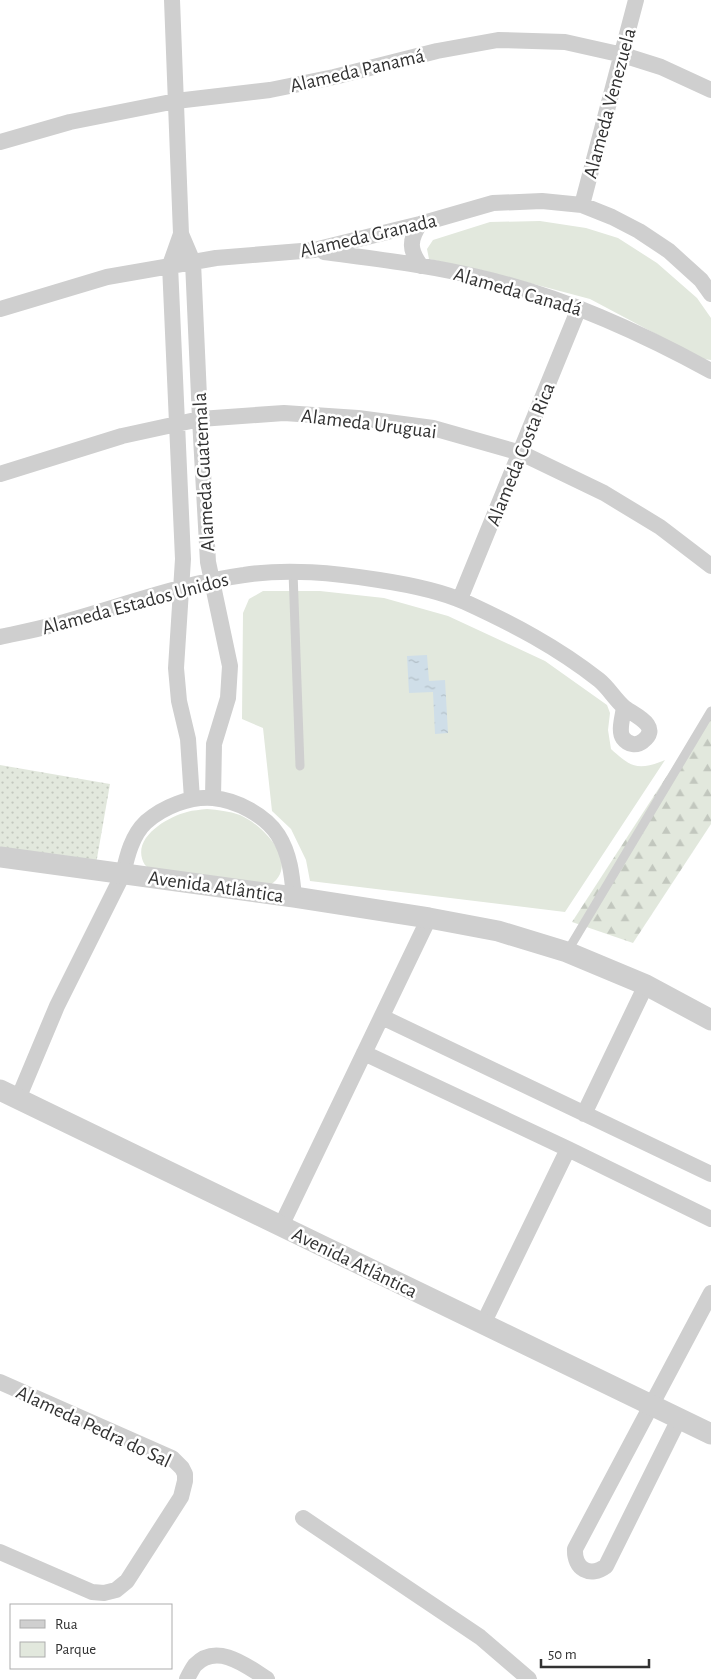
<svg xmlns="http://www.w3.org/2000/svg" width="711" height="1679" viewBox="0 0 711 1679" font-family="'Alegreya Sans',sans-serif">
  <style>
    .grass { fill: url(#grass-dots) }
    .forest { fill: url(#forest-firs) }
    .green { fill: #e2e8dd }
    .water { fill: url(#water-ripples) }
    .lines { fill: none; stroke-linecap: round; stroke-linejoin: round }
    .service { stroke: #cfcfcf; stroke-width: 9 }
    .minor { stroke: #cfcfcf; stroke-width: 16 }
    .tertiary { stroke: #cfcfcf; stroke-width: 21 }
    .labels { text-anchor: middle; stroke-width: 5; stroke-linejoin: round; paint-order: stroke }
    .street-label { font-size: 20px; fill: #323232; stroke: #fff }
  </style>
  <defs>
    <pattern id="grass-dots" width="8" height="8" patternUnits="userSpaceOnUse" patternTransform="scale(1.25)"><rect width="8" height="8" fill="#e2e8dd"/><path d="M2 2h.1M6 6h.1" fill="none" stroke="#c2c7be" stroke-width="1.8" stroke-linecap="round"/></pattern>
    <pattern id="forest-firs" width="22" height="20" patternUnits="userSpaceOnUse" patternTransform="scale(1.25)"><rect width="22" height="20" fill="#e2e8dd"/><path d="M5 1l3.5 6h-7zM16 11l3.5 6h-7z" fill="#c2c7be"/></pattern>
    <pattern id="water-ripples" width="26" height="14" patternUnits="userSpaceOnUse" patternTransform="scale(1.25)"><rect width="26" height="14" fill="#cfdee8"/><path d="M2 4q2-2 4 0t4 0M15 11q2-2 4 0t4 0" fill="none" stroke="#b2bfc7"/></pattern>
  </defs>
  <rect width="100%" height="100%" fill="#fff"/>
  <path class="grass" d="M 0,765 L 110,784 L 96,864 L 0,851 Z"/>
  <path class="forest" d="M 711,708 L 711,824 L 633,943 L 572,922 Z"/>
  <path class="green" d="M 540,221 L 586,228 L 618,238 L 657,263 L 697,298 L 711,318 L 711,360 L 703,359 L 590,299 L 485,271 L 429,259 L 427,249 L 433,240 L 490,222 Z
    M 263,591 L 320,591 L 384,598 L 448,616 L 545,661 L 607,705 L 610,713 L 608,730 L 611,749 C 632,768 638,771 665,760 L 565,912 L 310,881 L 306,860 L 291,829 L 272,811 L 263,728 L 242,719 L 243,613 L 249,599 Z
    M 207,809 C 218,810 229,811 240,815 C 265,826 303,867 267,887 L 157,875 C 153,872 148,868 145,865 C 129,839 167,817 187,812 C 193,810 200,810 207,809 Z"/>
  <path class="water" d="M 427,655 L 429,681 L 445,680 L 448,733 L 435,734 L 433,692 L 409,693 L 407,656 Z"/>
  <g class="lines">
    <path class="service" d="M 293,572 L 300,766
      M 567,952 L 711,711"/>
    <path class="minor" d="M 172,0 L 181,234 L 193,262 L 200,419 L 208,562 L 230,666 L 228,698 L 214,744 L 213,798
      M 0,142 L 70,122 L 176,101 L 270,90 L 334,77 L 437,51 L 498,40 L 565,42 L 623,55 L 661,67 L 711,90
      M 582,205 L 636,0
      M 420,224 C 409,240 409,250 421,266
      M 181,234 L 170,265 L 183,559 L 176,668 L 179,701 L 188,739 L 192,799
      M 324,252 C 376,259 430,265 482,278 C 563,297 638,331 711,371
      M 0,309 L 107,277 L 216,258 L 314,250 L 420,224 L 493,203 L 542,201 L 582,205 L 612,217 L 639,231 L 669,251 L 701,280 L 711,294
      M 0,474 L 122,436 L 200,419 L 284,413 L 358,418 L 433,428 L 521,453 L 604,493 L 660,527 L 711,566
      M 460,599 L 579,308
      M 0,637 C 18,633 35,630 53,625 C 117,608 178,584 244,575 C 288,568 335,573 379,580 C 405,584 441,591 465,602 C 513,624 557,647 599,680 C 609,688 615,700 625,708 C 634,715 662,726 643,741 C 637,746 628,745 623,738 C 618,731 623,716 624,707
      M 382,1017 L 711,1174
      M 364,1053 L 568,1149 L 711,1219
      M 18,1099 L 57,1006 L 123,874 C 127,856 132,835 146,822 C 163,807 190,796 213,798 C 236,800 265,815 278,835 C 290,854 292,875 294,897
      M 584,1114 L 646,985
      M 281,1226 L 429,918
      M 483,1324 L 568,1149
      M 0,1382 L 172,1458 L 182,1468 L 185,1474 L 185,1481 L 181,1497 L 127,1581 L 116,1590 L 104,1593 L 92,1592 L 0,1552
      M 679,1419 L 606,1566 C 590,1578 574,1569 575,1549 L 711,1293
      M 303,1518 L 480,1637 L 529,1679
      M 187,1679 C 189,1675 192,1669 195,1665 C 217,1642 247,1666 267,1679"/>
    <path class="tertiary" d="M 0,857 L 294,897 L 429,918 L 498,931 L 567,952 L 646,985 L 711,1020
      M 0,1090 L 711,1434"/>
  </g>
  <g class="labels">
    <g class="street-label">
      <text transform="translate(357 70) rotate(-13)" y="7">Alameda Panamá</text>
      <text transform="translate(609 103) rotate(-75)" y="7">Alameda Venezuela</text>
      <text transform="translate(368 235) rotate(-13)" y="7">Alameda Granada</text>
      <text transform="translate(518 291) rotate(16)" y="7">Alameda Canadá</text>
      <text transform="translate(369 423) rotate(7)" y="7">Alameda Uruguai</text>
      <text transform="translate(520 454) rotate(-68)" y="7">Alameda Costa Rica</text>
      <text transform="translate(203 472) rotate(-93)" y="7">Alameda Guatemala</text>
      <text transform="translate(135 603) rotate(-15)" y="7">Alameda Estados Unidos</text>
      <text transform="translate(216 886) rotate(8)" y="7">Avenida Atlântica</text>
      <text transform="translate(355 1262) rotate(26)" y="7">Avenida Atlântica</text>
      <text transform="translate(94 1426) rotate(25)" y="7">Alameda Pedra do Sal</text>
    </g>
  </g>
  <rect x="10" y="1604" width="162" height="65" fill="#ffffff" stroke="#adadad"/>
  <rect x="20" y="1620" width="25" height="8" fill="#cfcfcf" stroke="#adadad"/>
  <text x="55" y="1629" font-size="15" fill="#323232">Rua</text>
  <rect x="20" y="1642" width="25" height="15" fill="#e2e8dd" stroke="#adadad"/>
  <text x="55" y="1654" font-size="15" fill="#323232">Parque</text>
  <path d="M541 1659v8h108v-8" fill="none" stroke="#323232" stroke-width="2.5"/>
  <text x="548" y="1659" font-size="15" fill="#323232" stroke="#ffffff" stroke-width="4" paint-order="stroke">50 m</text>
</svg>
